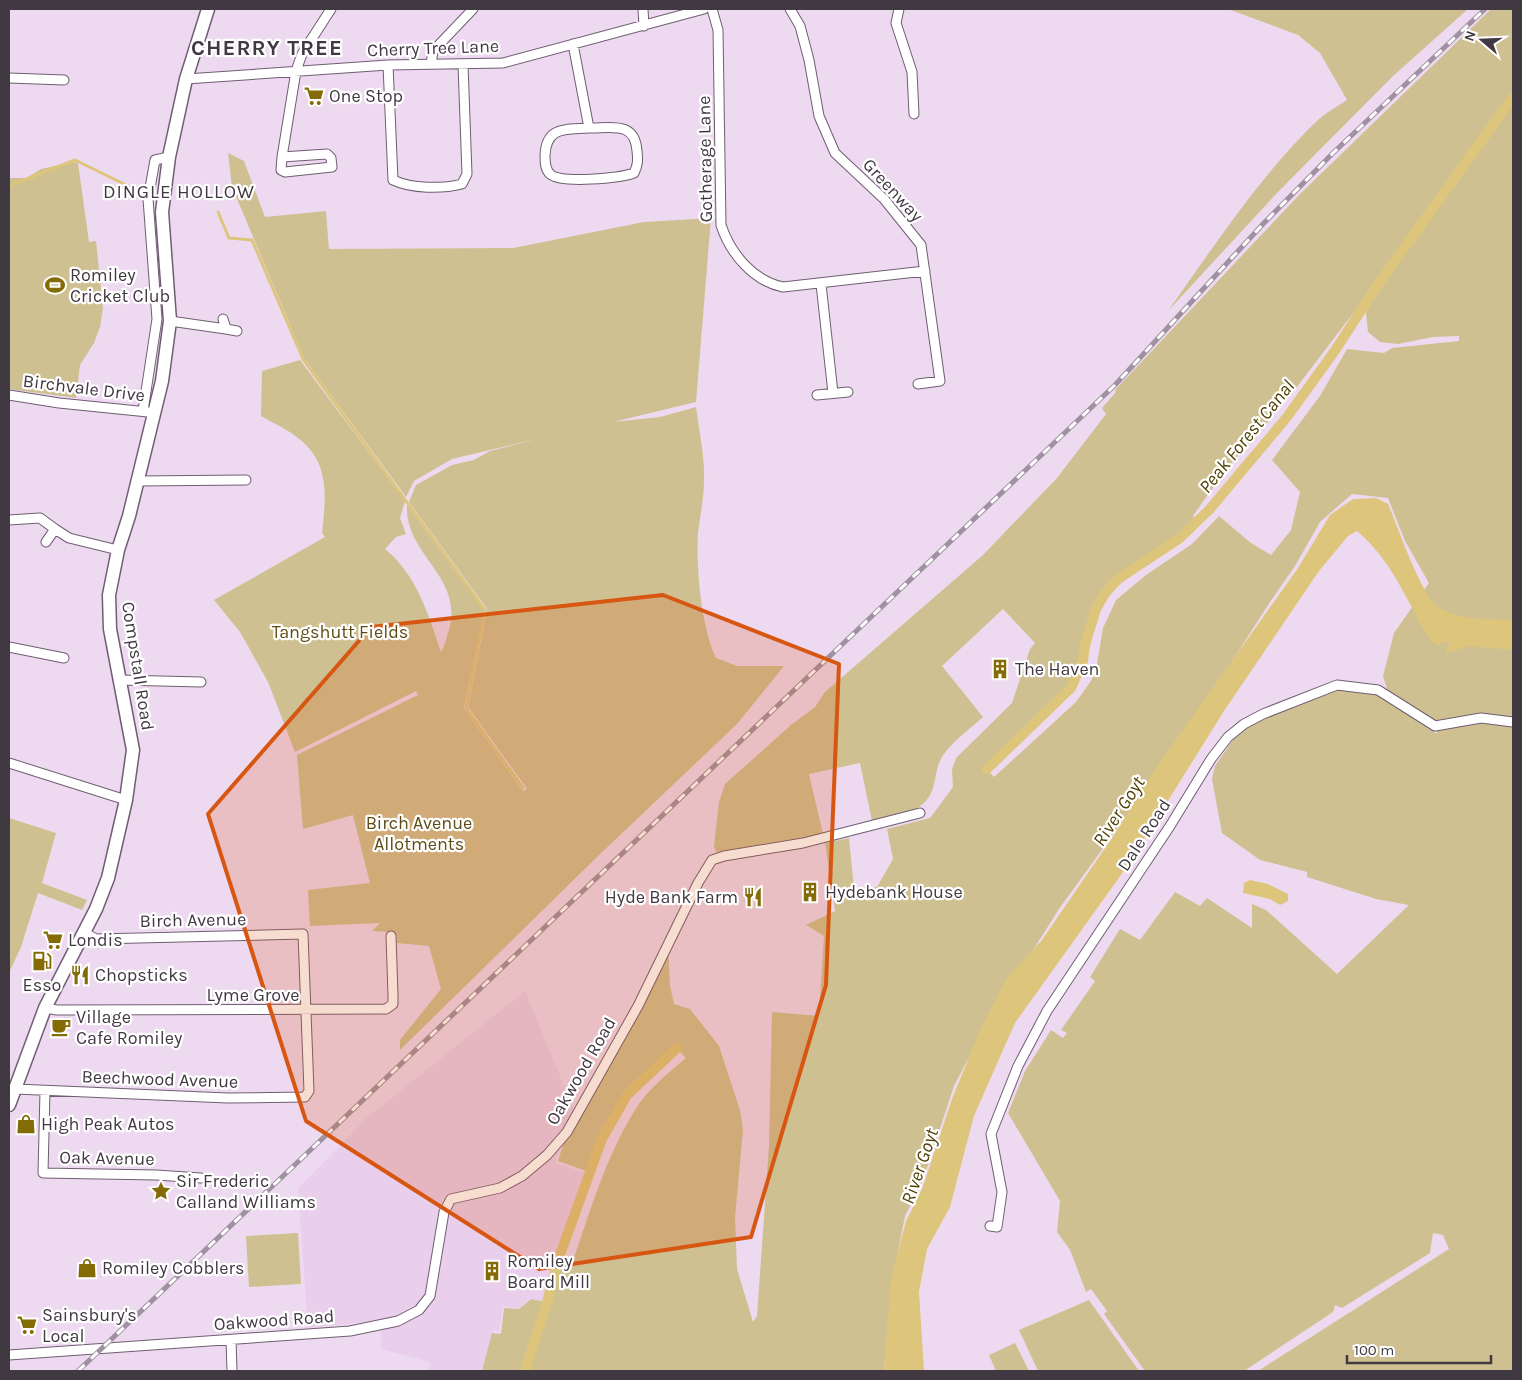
<svg xmlns="http://www.w3.org/2000/svg" width="1522" height="1380" viewBox="0 0 1522 1380" font-family="Karla,sans-serif">
  <style>
    .built { fill: #e9cfeb }
    .green { fill: #cfc091; fill-rule: evenodd }
    .water { fill: #ddc67c }
    .lines { fill: none; stroke-linecap: round; stroke-linejoin: round }
    .stream { stroke: #ddc67c; stroke-width: 3 }
    .canal { stroke: #ddc67c; stroke-width: 10 }
    .street-casing { stroke: #6f5e71; stroke-width: 11 }
    .secondary-casing { stroke: #6f5e71; stroke-width: 15 }
    .street { stroke: #fff; stroke-width: 9 }
    .secondary { stroke: #fff; stroke-width: 12 }
    .rail-casing { stroke: #9f91a1; stroke-width: 5 }
    .rail { stroke: #fff; stroke-width: 3; stroke-dasharray: 9; stroke-linecap: butt }
    .marked { fill: #d75611; fill-opacity: 0.2; stroke: #d75611; stroke-width: 4; stroke-linejoin: round }
    .labels { text-anchor: middle; stroke-width: 4.5; stroke-linejoin: round; paint-order: stroke }
    .street-label { font-size: 18px; fill: #413942; stroke: #fff }
    .poi-label { font-size: 18px; fill: #413942; stroke: #fff; text-anchor: start }
    .park-label { font-size: 18px; fill: #5d4c14; stroke: #fff }
    .neighbourhood-label { font-size: 19px; letter-spacing: 1px; fill: #413942; stroke: #fff }
    .water-label { font-size: 19px; font-style: italic; fill: #514104; stroke: #fff }
    .district-label { font-size: 22px; font-weight: bold; letter-spacing: 1px; fill: #413942; stroke: #fff }
  </style>
  <rect width="100%" height="100%" fill="#eedaf0"/>
  <path class="built" d="M 525,991 L 574,1110 L 555,1163 L 586,1173 L 553,1269 L 547,1302 L 531,1298 L 518,1309 L 503,1306 L 499,1332 L 494,1329 L 484,1371 L 429,1371 L 430,1362 L 381,1349 L 382,1320 L 308,1328 L 298,1188 L 368,1117 Z"/>
  <path class="green" d="M 1228,9 L 1468,9 L 1392,77 L 1277,193 L 1168,311 C 1215,245 1260,175 1319,119 C 1327,112 1338,106 1347,100 L 1320,53 L 1298,35 Z
    M 1491,9 L 1513,9 L 1513,1371 L 1258,1371 L 1449,1249 L 1443,1235 L 1433,1233 L 1430,1253 L 1342,1308 L 1335,1305 L 1333,1312 L 1244,1371 L 1145,1371 L 1104,1314 L 1107,1311 L 1091,1289 L 1086,1292 L 1070,1250 L 1057,1232 L 1060,1201 L 1008,1113 L 1025,1071 L 1051,1030 L 1063,1038 L 1067,1033 L 1061,1030 L 1095,981 L 1090,977 L 1120,929 L 1140,940 L 1175,892 L 1200,906 L 1207,898 L 1252,928 L 1252,904 L 1266,910 L 1337,974 L 1409,905 L 1376,899 L 1307,877 L 1307,872 L 1260,860 L 1222,833 L 1212,779 L 1215,766 L 1237,734 L 1270,715 L 1338,689 L 1378,695 L 1437,734 L 1435,726 L 1389,696 L 1383,676 L 1394,633 L 1429,583 L 1405,541 L 1388,498 L 1352,494 L 1320,522 L 1295,566 L 1268,605 L 1224,674 L 1167,760 L 1059,909 L 984,1028 L 954,1086 L 923,1180 L 905,1216 L 891,1287 L 884,1371 L 482,1371 L 492,1333 L 501,1334 L 504,1308 L 519,1309 L 531,1299 L 547,1302 L 557,1263 L 571,1267 C 589,1215 605,1158 635,1110 C 647,1090 668,1073 686,1058 L 676,1048 L 627,1095 L 602,1139 L 589,1172 L 558,1161 L 567,1132 L 668,945 L 670,986 L 674,1004 L 690,1009 L 719,1046 L 740,1110 L 743,1130 L 735,1217 L 737,1269 L 753,1322 L 757,1316 L 769,1146 L 772,1012 L 819,1016 L 824,936 L 806,925 L 835,911 L 825,843 L 849,838 L 854,888 L 877,887 L 893,859 L 887,829 L 930,818 L 953,787 L 952,769 L 956,758 L 1012,703 L 1030,649 L 1035,643 L 1003,609 L 942,666 L 983,717 C 969,730 948,744 940,761 C 936,769 936,779 933,788 C 925,814 895,816 872,821 L 860,763 L 809,774 L 823,834 L 716,852 L 714,847 L 719,802 L 725,784 L 791,725 L 815,707 L 825,692 L 983,555 L 1057,478 L 1106,414 L 1102,408 L 1116,392 L 1115,390 L 1301,193 ZM 1365,305 L 1368,332 L 1380,342 L 1398,344 L 1433,337 L 1459,336 L 1459,341 L 1392,348 L 1384,353 L 1347,349 L 1320,396 L 1272,460 L 1300,492 L 1291,530 L 1271,555 L 1251,543 L 1219,516 L 1192,544 L 1146,575 L 1116,600 L 1103,628 L 1097,664 L 1091,681 L 1076,702 L 994,777 L 987,769 L 1071,688 L 1083,661 L 1085,645 L 1096,609 L 1106,592 L 1118,579 L 1180,538 L 1196,521 L 1193,516 L 1223,473 L 1267,423 L 1282,399 L 1293,392 L 1354,312 L 1357,315 Z
    M 228,153 L 244,161 L 265,217 L 326,211 L 329,249 L 513,248 L 644,222 L 711,218 L 696,402 L 613,422 L 660,417 L 696,407 C 699,431 705,456 704,480 C 704,498 700,516 698,533 C 696,568 701,627 716,658 L 737,666 L 784,666 L 737,724 L 599,855 L 400,1050 L 400,1040 L 441,989 L 429,946 L 397,943 L 397,936 L 390,932 L 372,931 L 380,923 L 310,926 L 308,890 L 370,883 L 353,815 L 303,829 L 297,755 L 418,695 L 416,691 L 295,752 L 268,682 L 240,632 L 214,600 L 325,537 L 322,533 C 326,497 330,462 298,438 C 287,429 273,423 261,416 L 262,371 L 300,360 L 405,501 L 400,518 L 406,534 L 396,537 L 385,549 C 417,575 428,614 441,652 C 445,646 446,638 449,630 C 464,576 404,555 407,505 L 484,610 L 464,708 L 523,791 L 527,789 L 468,707 L 487,609 L 409,502 L 416,485 L 452,465 L 474,460 L 490,451 L 541,438 L 452,459 L 414,481 L 406,497 L 304,358 L 232,187 Z
    M 73,162 L 78,163 L 89,242 L 96,241 L 103,308 L 100,327 L 94,343 L 80,365 L 76,398 L 9,389 L 9,178 L 26,178 L 41,169 Z
    M 9,818 L 56,833 L 42,883 L 87,900 L 82,910 L 38,893 L 21,947 L 9,973 Z
    M 298,1233 L 301,1284 L 249,1287 L 246,1236 Z
    M 1089,1300 L 1139,1371 L 1038,1371 L 1019,1330 Z
    M 1015,1343 L 1029,1371 L 996,1371 L 989,1355 Z"/>
  <path class="water" d="M 1376,498 L 1388,504 C 1397,525 1422,597 1438,607 C 1461,621 1488,619 1513,620 L 1513,650 L 1470,646 L 1445,653 L 1449,643 L 1445,641 L 1437,646 C 1424,635 1419,619 1410,604 C 1396,577 1380,550 1357,531 L 1348,536 L 1319,571 L 1224,711 L 1126,868 L 1015,1023 L 974,1116 L 950,1207 L 927,1249 L 919,1292 L 924,1371 L 884,1371 L 891,1278 L 906,1221 L 922,1189 L 952,1099 L 980,1030 L 1007,978 L 1042,940 L 1114,835 L 1158,765 L 1298,568 L 1330,515 L 1353,499 Z
    M 1250,880 L 1268,884 L 1288,894 L 1288,901 L 1280,905 L 1270,899 L 1243,893 L 1244,883 Z"/>
  <g class="lines">
    <path class="stream" d="M 9,186 L 75,160 L 132,188
      M 218,212 L 229,238 L 252,240 L 303,359 L 485,610 L 466,708 L 523,788"/>
    <path class="canal" d="M 987,769 L 1071,688 L 1083,661 L 1085,645 L 1096,609 L 1106,592 L 1118,579 L 1180,538 L 1210,509 L 1287,417 L 1334,352 L 1379,283 L 1513,97
      M 525,1371 L 547,1302 L 557,1263 L 602,1139 L 627,1095 L 677,1048"/>
    <defs>
      <path id="street" d="M 643,9 L 644,26
        M 712,9 L 718,30 L 721,225 C 730,253 753,281 783,287 L 925,271
        M 790,9 L 800,26 L 809,60 L 819,116 L 835,153 L 884,199 L 921,245 L 940,381 L 918,384
        M 899,9 L 896,23 L 912,72 L 914,114
        M 573,44 L 589,128 C 612,128 635,121 637,151 C 638,160 638,165 634,173 C 620,178 561,184 550,174 C 545,169 545,162 545,156 C 546,126 565,130 589,128
        M 431,64 L 433,51 L 473,9
        M 388,65 L 393,180 C 412,189 442,189 462,184 L 467,174 L 463,65
        M 9,78 L 64,80
        M 186,79 L 388,65 L 503,63 L 704,9
        M 282,157 L 281,170 L 285,172 L 332,167 L 331,158 L 327,154 L 282,157 L 296,71 L 302,54 L 331,9
        M 821,284 L 833,393
        M 170,321 L 226,329 L 223,319
        M 226,329 L 237,331
        M 9,395 L 59,403 L 148,412
        M 817,395 L 848,392
        M 143,411 L 157,319 L 148,199 L 155,160 L 169,157
        M 138,481 L 246,480
        M 9,520 L 40,518 L 55,529
        M 46,542 L 55,529 L 69,538 L 118,550
        M 9,647 L 64,658
        M 119,680 L 201,682
        M 9,763 L 126,800
        M 45,1008 L 57,1010 L 386,1009 L 393,1004 L 393,995 L 391,936
        M 15,1089 L 228,1098 L 305,1097 L 309,1091 L 303,934 L 96,939 L 85,933
        M 45,1091 L 43,1173 L 156,1175 L 201,1178
        M 990,1226 L 997,1227 L 1002,1192 L 991,1134 L 1018,1066 L 1047,1011 L 1170,826 L 1211,759 L 1228,737 L 1244,724 L 1263,714 L 1337,685 L 1378,690 L 1435,726 L 1481,718 L 1513,722
        M 231,1340 L 232,1371
        M 9,1355 L 350,1331 L 398,1321 L 419,1310 L 430,1296 L 444,1212 L 451,1199 L 500,1188 L 522,1176 L 547,1155 L 567,1132 L 638,1006 L 698,883 L 712,860 L 724,856 L 803,843 L 920,813"/>
      <path id="secondary" d="M 9,1105 L 45,1008 L 96,909 L 108,878 L 126,800 L 133,750 L 110,629 L 109,595 L 118,550 L 129,516 L 162,381 L 170,321 L 162,212 L 169,157 L 186,79 L 208,9"/>
    </defs>
    <use href="#street" class="street-casing"/>
    <use href="#secondary" class="secondary-casing"/>
    <use href="#street" class="street"/>
    <use href="#secondary" class="secondary"/>
    <defs>
      <path id="rail" d="M 78,1371 L 1115,385 L 1263,224 L 1333,153 L 1485,9"/>
    </defs>
    <use href="#rail" class="rail-casing"/>
    <use href="#rail" class="rail"/>
  </g>
  <path class="marked" d="M 663,595 L 839,664 L 826,985 L 751,1237 L 539,1269 L 306,1121 L 208,814 L 371,627 Z"/>
  <defs>
    <symbol id="supermarket-bare" viewBox="-9 -9 18 18"><path d="M-6-5.5h2.5l.6 2H6L4.5 2H-2.5L-4.4-4H-6ZM-1.5 3.2a1.3 1.3 0 1 0 .1 0ZM3 3.2a1.3 1.3 0 1 0 .1 0Z" fill="#846b06" stroke="#fff" stroke-width="2.5" paint-order="stroke"/></symbol>
    <symbol id="stadium-bare" viewBox="-9 -9 18 18"><path d="M0-5a6.5 5 0 1 0 0 10a6.5 5 0 1 0 0-10ZM-3.5-1.8h7v3.6h-7Z" fill="#846b06" stroke="#fff" stroke-width="2.5" paint-order="stroke"/></symbol>
    <symbol id="building-bare" viewBox="-9 -9 18 18"><path d="M-4-6H4V6H1V3H-1V6H-4ZM-2.5-4.3h1.7v1.8h-1.7ZM.8-4.3h1.7v1.8H.8ZM-2.5-1h1.7V.8h-1.7ZM.8-1h1.7V.8H.8Z" fill="#846b06" stroke="#fff" stroke-width="2.5" paint-order="stroke"/></symbol>
    <symbol id="restaurant-bare" viewBox="-9 -9 18 18"><path d="M-5-6h1v4h1v-4h1v4h1v-4h1v5L-1.5 .5V6h-2V.5L-5-1ZM5-6V6H3V1.5H1.5Q1.5-4 5-6Z" fill="#846b06" stroke="#fff" stroke-width="2.5" paint-order="stroke"/></symbol>
    <symbol id="fuel-bare" viewBox="-9 -9 18 18"><path d="M-5.5-6h7V0h2V4h1.3V-2.5L3-4.5l.8-.8L6-3V5H2.5V1h-1V6h-7ZM-4.2-4.7v3.2H.2V-4.7Z" fill="#846b06" stroke="#fff" stroke-width="2.5" paint-order="stroke"/></symbol>
    <symbol id="cafe-bare" viewBox="-9 -9 18 18"><path d="M-5.5-4.5H6V0H3Q3 3.5 0 3.5H-2.5Q-5.5 3.5-5.5 0ZM3-3.2v2h1.7v-2ZM-6 4.5H4V6H-6Z" fill="#846b06" stroke="#fff" stroke-width="2.5" paint-order="stroke"/></symbol>
    <symbol id="shop-bare" viewBox="-9 -9 18 18"><path d="M-5-2.5h2.3a2.7 3.5 0 0 1 5.4 0H5L5.5 6h-11ZM-1.5-2.5h3a1.5 2.3 0 0 0-3 0Z" fill="#846b06" stroke="#fff" stroke-width="2.5" paint-order="stroke"/></symbol>
    <symbol id="sight-bare" viewBox="-9 -9 18 18"><path d="M0-6L1.8-2.2L6-1.7L2.9 1.2L3.7 5.4L0 3.3L-3.7 5.4L-2.9 1.2L-6-1.7L-1.8-2.2Z" fill="#846b06" stroke="#fff" stroke-width="2.5" paint-order="stroke"/></symbol>
  </defs>
  <g fill-rule="evenodd">
    <use href="#supermarket-bare" x="300" y="82" width="28" height="28"/>
    <use href="#stadium-bare" x="41" y="271" width="28" height="28"/>
    <use href="#building-bare" x="986" y="655" width="28" height="28"/>
    <use href="#building-bare" x="796" y="878" width="28" height="28"/>
    <use href="#restaurant-bare" x="739" y="883" width="28" height="28"/>
    <use href="#supermarket-bare" x="39" y="926" width="28" height="28"/>
    <use href="#fuel-bare" x="28" y="947" width="28" height="28"/>
    <use href="#restaurant-bare" x="66" y="961" width="28" height="28"/>
    <use href="#cafe-bare" x="47" y="1013" width="28" height="28"/>
    <use href="#shop-bare" x="12" y="1110" width="28" height="28"/>
    <use href="#sight-bare" x="147" y="1177" width="28" height="28"/>
    <use href="#shop-bare" x="73" y="1254" width="28" height="28"/>
    <use href="#building-bare" x="478" y="1257" width="28" height="28"/>
    <use href="#supermarket-bare" x="13" y="1311" width="28" height="28"/>
  </g>
  <g class="labels">
    <g class="street-label">
      <text transform="translate(433 48) rotate(-2)" y="6">Cherry Tree Lane</text>
      <text transform="translate(705 159) rotate(-91)" y="6">Gotherage Lane</text>
      <text transform="translate(893 190) rotate(47)" y="6">Greenway</text>
      <text transform="translate(84 388) rotate(7)" y="6">Birchvale Drive</text>
      <text transform="translate(138 666) rotate(81)" y="6">Compstall Road</text>
      <text transform="translate(1144 835) rotate(-57)" y="6">Dale Road</text>
      <text transform="translate(193 920) rotate(-1)" y="6">Birch Avenue</text>
      <text x="253" y="1001">Lyme Grove</text>
      <text transform="translate(581 1071) rotate(-60)" y="6">Oakwood Road</text>
      <text transform="translate(160 1079) rotate(2)" y="6">Beechwood Avenue</text>
      <text transform="translate(107 1158) rotate(1)" y="6">Oak Avenue</text>
      <text transform="translate(274 1320) rotate(-4)" y="6">Oakwood Road</text>
    </g>
    <g class="poi-label">
      <text x="329" y="102">One Stop</text>
      <text x="70" y="281">Romiley<tspan x="70" dy="21">Cricket Club</tspan></text>
      <text x="1015" y="675">The Haven</text>
      <text x="825" y="898">Hydebank House</text>
      <text x="738" y="903" text-anchor="end">Hyde Bank Farm</text>
      <text x="68" y="946">Londis</text>
      <text x="95" y="981">Chopsticks</text>
      <text x="42" y="991" text-anchor="middle">Esso</text>
      <text x="76" y="1023">Village<tspan x="76" dy="21">Cafe Romiley</tspan></text>
      <text x="41" y="1130">High Peak Autos</text>
      <text x="176" y="1187">Sir Frederic<tspan x="176" dy="21">Calland Williams</tspan></text>
      <text x="507" y="1267">Romiley<tspan x="507" dy="21">Board Mill</tspan></text>
      <text x="102" y="1274">Romiley Cobblers</text>
      <text x="42" y="1321">Sainsbury's<tspan x="42" dy="21">Local</tspan></text>
    </g>
    <g class="park-label">
      <text x="340" y="638">Tangshutt Fields</text>
      <text x="419" y="829">Birch Avenue<tspan x="419" dy="21">Allotments</tspan></text>
    </g>
    <g class="neighbourhood-label">
      <text x="179" y="198">DINGLE HOLLOW</text>
    </g>
    <g class="water-label">
      <text transform="translate(1246 436) rotate(-51)" y="7">Peak Forest Canal</text>
      <text transform="translate(1118 811) rotate(-57)" y="7">River Goyt</text>
      <text transform="translate(919 1166) rotate(-71)" y="7">River Goyt</text>
    </g>
    <g class="district-label">
      <text x="267" y="55">CHERRY TREE</text>
    </g>
  </g>
  <rect width="1522" height="1380" fill="none" stroke="#413942" stroke-width="20"/>
  <g transform="translate(1482 40) rotate(289)" stroke="#ffffff" stroke-width="4" paint-order="stroke">
  <path d="M0-4L9 19L0 12L-9 19Z" fill="#413942"/>
  <text y="-8" font-size="14" font-weight="bold" text-anchor="middle" fill="#413942">N</text>
  </g>
  <path d="M1347 1355v8h144v-8" fill="none" stroke="#413942" stroke-width="2.5"/>
  <text x="1354" y="1355" font-size="15" fill="#413942" stroke="#ffffff" stroke-width="4" paint-order="stroke">100 m</text>
</svg>
